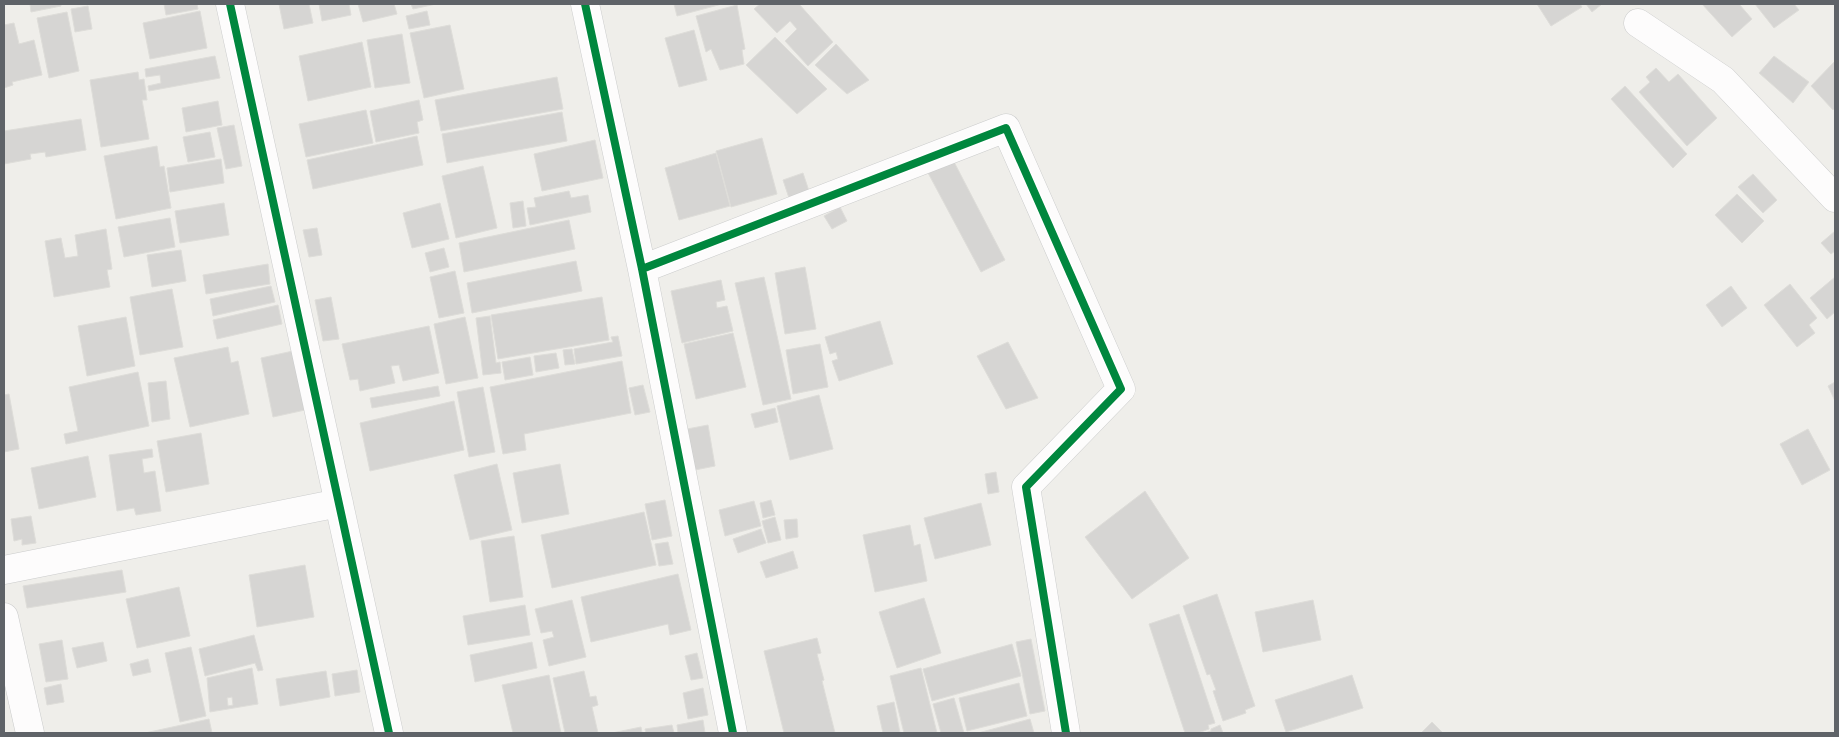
<svg xmlns="http://www.w3.org/2000/svg" width="1839" height="737" viewBox="0 0 1839 737" font-family="Cabin,sans-serif">
  <style>
    .building { fill: #d6d5d3; stroke: #deddd9; fill-rule: evenodd }
    .lines { fill: none; stroke-linecap: round; stroke-linejoin: round }
    .minor-casing { stroke: #cbcccc; stroke-width: 29 }
    .minor { stroke: #fdfcfc; stroke-width: 28 }
    .cycleway-casing { stroke: #fff; stroke-width: 11 }
    .cycleway { stroke: #00873e; stroke-width: 8 }
  </style>
  <rect width="100%" height="100%" fill="#efeeea"/>
  <path class="building" d="M 30,4 L 61,4 L 61,6 L 31,12 Z
    M 164,4 L 197,4 L 198,9 L 166,15 Z
    M 279,4 L 309,4 L 313,23 L 284,29 Z
    M 319,4 L 349,4 L 351,15 L 322,21 Z
    M 358,4 L 394,4 L 397,14 L 363,22 Z
    M 411,4 L 436,4 L 413,9 Z
    M 674,4 L 722,4 L 677,16 Z
    M 760,4 L 799,4 L 833,42 L 808,66 L 785,41 L 797,29 L 790,21 L 777,33 L 754,9 Z
    M 1537,4 L 1580,4 L 1582,7 L 1551,26 Z
    M 1586,4 L 1602,4 L 1592,12 Z
    M 1702,4 L 1739,4 L 1752,19 L 1732,37 Z
    M 1755,4 L 1794,4 L 1799,10 L 1774,28 Z
    M 737,5 L 745,49 L 742,50 L 744,64 L 720,70 L 711,49 L 706,52 L 696,16 Z
    M 88,6 L 92,29 L 75,32 L 71,9 Z
    M 200,11 L 207,48 L 150,59 L 143,23 Z
    M 427,11 L 430,25 L 409,29 L 406,16 Z
    M 67,12 L 79,71 L 49,78 L 37,18 Z
    M 14,23 L 19,44 L 34,40 L 42,75 L 12,82 L 13,85 L 4,88 L 4,25 Z
    M 450,25 L 464,89 L 424,98 L 410,33 Z
    M 694,30 L 707,80 L 679,87 L 665,38 Z
    M 402,34 L 410,83 L 375,88 L 367,40 Z
    M 775,37 L 827,89 L 797,114 L 746,65 Z
    M 362,42 L 371,87 L 308,101 L 299,56 Z
    M 836,44 L 869,80 L 847,94 L 815,65 Z
    M 215,56 L 220,78 L 149,91 L 148,86 L 161,83 L 160,75 L 146,77 L 145,69 Z
    M 1774,56 L 1809,82 L 1793,103 L 1759,73 Z
    M 1835,61 L 1835,108 L 1833,110 L 1811,86 Z
    M 1656,68 L 1669,82 L 1678,74 L 1717,118 L 1687,146 L 1639,92 L 1650,82 L 1646,77 Z
    M 138,72 L 139,80 L 144,79 L 147,100 L 142,100 L 149,139 L 101,147 L 90,80 Z
    M 557,77 L 563,109 L 441,131 L 435,100 Z
    M 1625,86 L 1687,154 L 1673,168 L 1611,99 Z
    M 419,100 L 423,120 L 417,122 L 419,133 L 376,142 L 370,111 Z
    M 218,101 L 222,125 L 186,132 L 182,108 Z
    M 366,110 L 373,143 L 306,157 L 299,124 Z
    M 562,112 L 567,141 L 447,163 L 442,134 Z
    M 81,119 L 86,150 L 46,157 L 45,152 L 30,154 L 31,159 L 4,164 L 4,131 Z
    M 234,125 L 242,166 L 226,169 L 217,128 Z
    M 210,132 L 215,157 L 188,162 L 183,137 Z
    M 417,136 L 423,165 L 313,189 L 307,160 Z
    M 762,138 L 777,194 L 731,207 L 716,151 Z
    M 595,140 L 603,178 L 542,191 L 534,154 Z
    M 157,146 L 160,167 L 164,166 L 171,208 L 116,219 L 104,156 Z
    M 716,153 L 730,206 L 679,220 L 665,168 Z
    M 952,158 L 1005,260 L 981,272 L 927,171 Z
    M 221,159 L 224,183 L 170,192 L 167,168 Z
    M 483,166 L 497,228 L 456,238 L 442,176 Z
    M 803,173 L 811,197 L 791,204 L 783,180 Z
    M 1753,174 L 1777,200 L 1763,213 L 1738,187 Z
    M 569,191 L 571,198 L 588,195 L 591,212 L 530,225 L 527,208 L 536,207 L 534,198 Z
    M 1737,194 L 1764,221 L 1742,243 L 1715,215 Z
    M 523,201 L 526,226 L 513,228 L 510,203 Z
    M 224,203 L 229,235 L 180,243 L 175,211 Z
    M 440,203 L 449,239 L 412,248 L 403,213 Z
    M 840,207 L 847,221 L 832,229 L 824,216 Z
    M 170,218 L 175,247 L 124,257 L 118,227 Z
    M 569,220 L 575,249 L 464,272 L 459,243 Z
    M 317,228 L 322,255 L 309,257 L 303,230 Z
    M 106,229 L 112,269 L 107,270 L 110,287 L 54,297 L 45,241 L 61,238 L 65,258 L 78,256 L 75,235 Z
    M 1835,231 L 1835,251 L 1831,254 L 1821,243 Z
    M 444,248 L 449,267 L 430,272 L 425,253 Z
    M 181,250 L 186,281 L 152,287 L 147,255 Z
    M 576,261 L 582,291 L 472,313 L 467,283 Z
    M 268,264 L 270,284 L 206,294 L 203,275 Z
    M 805,267 L 816,329 L 785,334 L 775,273 Z
    M 455,271 L 464,313 L 439,318 L 430,277 Z
    M 764,277 L 791,399 L 763,405 L 735,283 Z
    M 1835,277 L 1835,312 L 1827,319 L 1810,298 Z
    M 721,280 L 725,300 L 716,302 L 717,308 L 727,306 L 733,331 L 682,343 L 671,291 Z
    M 1790,284 L 1817,318 L 1809,325 L 1815,333 L 1797,347 L 1764,305 Z
    M 271,286 L 275,302 L 213,316 L 210,299 Z
    M 1731,286 L 1747,308 L 1722,327 L 1706,305 Z
    M 172,289 L 183,347 L 140,355 L 130,297 Z
    M 331,297 L 339,339 L 323,341 L 315,300 Z
    M 602,297 L 609,340 L 498,359 L 491,315 Z
    M 278,305 L 282,324 L 217,339 L 213,320 Z
    M 490,316 L 496,363 L 500,362 L 501,373 L 483,375 L 476,318 Z
    M 126,317 L 135,366 L 87,376 L 78,326 Z
    M 465,317 L 478,378 L 446,384 L 434,324 Z
    M 880,321 L 893,364 L 839,381 L 832,361 L 838,359 L 836,352 L 830,354 L 825,337 Z
    M 429,326 L 439,373 L 403,381 L 399,365 L 391,366 L 395,383 L 360,391 L 358,379 L 350,380 L 342,344 Z
    M 733,333 L 746,387 L 696,399 L 684,344 Z
    M 618,336 L 622,356 L 576,364 L 574,349 L 613,342 L 611,337 Z
    M 1008,342 L 1038,398 L 1006,409 L 977,356 Z
    M 820,344 L 828,387 L 793,394 L 786,350 Z
    M 228,347 L 231,363 L 238,361 L 249,414 L 190,427 L 174,358 Z
    M 572,349 L 575,364 L 565,365 L 563,350 Z
    M 293,351 L 305,410 L 273,417 L 261,358 Z
    M 556,353 L 559,368 L 536,372 L 534,356 Z
    M 530,357 L 533,375 L 505,380 L 502,362 Z
    M 622,361 L 631,413 L 524,434 L 526,450 L 503,454 L 490,387 Z
    M 138,372 L 149,426 L 66,444 L 64,434 L 78,431 L 69,387 Z
    M 166,381 L 170,419 L 152,422 L 148,383 Z
    M 1835,382 L 1835,401 L 1828,386 Z
    M 643,385 L 650,412 L 635,415 L 629,388 Z
    M 438,386 L 440,396 L 372,408 L 370,398 Z
    M 483,387 L 495,452 L 469,457 L 457,392 Z
    M 9,394 L 19,449 L 4,452 L 4,395 Z
    M 819,395 L 833,449 L 790,460 L 777,406 Z
    M 454,401 L 464,450 L 370,471 L 360,423 Z
    M 775,408 L 778,422 L 755,428 L 751,414 Z
    M 708,425 L 715,466 L 690,471 L 682,430 Z
    M 1808,429 L 1830,470 L 1802,485 L 1780,444 Z
    M 201,433 L 209,484 L 166,492 L 157,441 Z
    M 152,449 L 153,457 L 142,459 L 144,473 L 155,471 L 161,511 L 136,515 L 134,508 L 117,511 L 109,455 Z
    M 88,456 L 96,497 L 39,509 L 31,468 Z
    M 497,464 L 512,530 L 470,540 L 454,475 Z
    M 560,464 L 569,514 L 522,523 L 513,473 Z
    M 996,472 L 999,492 L 988,494 L 985,474 Z
    M 1145,491 L 1189,558 L 1132,599 L 1085,537 Z
    M 665,500 L 672,536 L 652,540 L 645,504 Z
    M 771,500 L 775,515 L 763,518 L 760,503 Z
    M 754,501 L 761,526 L 725,536 L 719,510 Z
    M 981,503 L 991,545 L 935,559 L 924,518 Z
    M 644,512 L 656,565 L 552,588 L 541,535 Z
    M 31,516 L 36,543 L 22,545 L 22,539 L 14,541 L 11,519 Z
    M 775,517 L 781,540 L 768,543 L 762,521 Z
    M 797,519 L 798,537 L 786,539 L 784,520 Z
    M 910,525 L 914,546 L 920,544 L 927,581 L 875,592 L 863,535 Z
    M 761,529 L 766,543 L 738,553 L 733,539 Z
    M 514,536 L 523,597 L 490,602 L 481,541 Z
    M 668,542 L 673,564 L 659,566 L 655,544 Z
    M 793,551 L 798,568 L 766,578 L 760,562 Z
    M 305,565 L 314,617 L 257,627 L 249,575 Z
    M 122,570 L 126,592 L 27,608 L 23,586 Z
    M 678,574 L 691,630 L 670,635 L 668,624 L 591,642 L 581,597 Z
    M 179,587 L 190,636 L 137,648 L 126,599 Z
    M 1217,594 L 1255,706 L 1245,710 L 1246,713 L 1223,721 L 1213,691 L 1216,690 L 1210,674 L 1207,675 L 1183,606 Z
    M 924,598 L 941,653 L 897,668 L 879,612 Z
    M 572,600 L 586,657 L 549,666 L 543,640 L 554,637 L 552,631 L 541,633 L 535,609 Z
    M 1313,600 L 1321,640 L 1263,652 L 1255,612 Z
    M 525,605 L 530,635 L 468,645 L 463,616 Z
    M 1179,614 L 1215,723 L 1208,725 L 1209,729 L 1198,733 L 1185,733 L 1149,624 Z
    M 254,635 L 263,670 L 258,671 L 255,663 L 205,676 L 199,649 Z
    M 817,638 L 821,653 L 817,654 L 824,680 L 822,681 L 835,733 L 784,733 L 764,651 Z
    M 1031,639 L 1045,711 L 1030,714 L 1016,642 Z
    M 62,640 L 68,679 L 46,682 L 39,644 Z
    M 103,642 L 107,661 L 77,668 L 72,648 Z
    M 532,642 L 537,668 L 475,682 L 470,655 Z
    M 1012,644 L 1021,676 L 932,701 L 923,669 Z
    M 191,647 L 206,716 L 180,722 L 165,653 Z
    M 697,653 L 703,678 L 691,680 L 685,656 Z
    M 148,659 L 151,672 L 133,676 L 130,664 Z
    M 252,668 L 258,704 L 210,712 L 207,678 ZM 232,697 L 233,705 L 228,706 L 227,698 Z
    M 921,668 L 937,733 L 904,733 L 890,676 Z
    M 357,670 L 360,692 L 335,696 L 332,674 Z
    M 326,671 L 330,697 L 280,706 L 276,679 Z
    M 584,671 L 590,697 L 596,696 L 598,705 L 592,707 L 598,733 L 565,733 L 553,678 Z
    M 549,675 L 561,733 L 513,733 L 502,685 Z
    M 1352,675 L 1363,708 L 1286,732 L 1275,700 Z
    M 1019,683 L 1027,716 L 967,731 L 959,698 Z
    M 61,684 L 64,702 L 47,705 L 44,688 Z
    M 703,688 L 708,715 L 688,719 L 683,693 Z
    M 954,698 L 964,733 L 941,733 L 933,704 Z
    M 894,702 L 900,733 L 883,733 L 877,706 Z
    M 209,719 L 212,733 L 145,733 Z
    M 1030,719 L 1034,733 L 978,733 Z
    M 703,720 L 705,733 L 678,733 L 677,725 Z
    M 1432,722 L 1443,733 L 1421,733 Z
    M 672,725 L 674,733 L 646,733 L 645,729 Z
    M 1220,725 L 1223,733 L 1205,733 L 1211,731 L 1211,729 Z
    M 641,727 L 642,733 L 612,733 Z"/>
  <g class="lines">
    <defs>
      <path id="minor" d="M 230,4 L 389,733
        M 585,4 L 642,269 L 733,733
        M 1638,23 L 1723,80 L 1835,198
        M 642,269 L 1006,128 L 1121,389 L 1026,487 L 1066,733
        M 4,570 L 339,503
        M 4,617 L 30,733"/>
    </defs>
    <use href="#minor" class="minor-casing"/>
    <use href="#minor" class="minor"/>
    <defs>
      <path id="cycleway" d="M 230,4 L 389,733
        M 585,4 L 642,269 L 733,733
        M 642,269 L 1006,128 L 1121,389 L 1026,487 L 1066,733"/>
    </defs>
    <use href="#cycleway" class="cycleway-casing"/>
    <use href="#cycleway" class="cycleway"/>
  </g>
  <rect width="1839" height="737" fill="none" stroke="#5f6368" stroke-width="10"/>
</svg>
